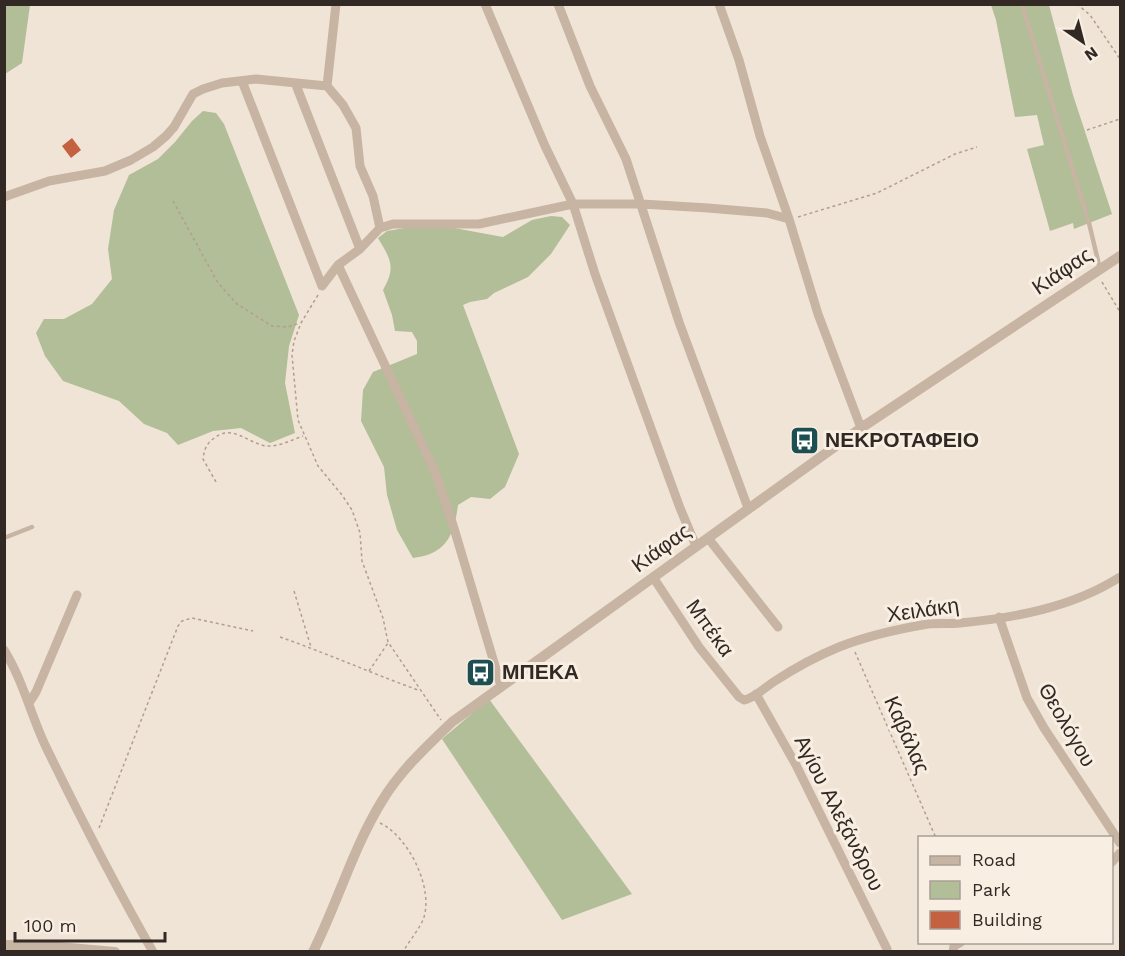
<svg xmlns="http://www.w3.org/2000/svg" width="1125" height="956" viewBox="0 0 1125 956" font-family="'Work Sans',sans-serif">
  <style>
    .green { fill: #b1be97 }
    .building { fill: #c36141 }
    .lines { fill: none; stroke-linecap: round; stroke-linejoin: round }
    .path { stroke: #b29e8e; stroke-width: 1.5; stroke-dasharray: 3 3; stroke-linecap: butt }
    .service { stroke: #c7b4a3; stroke-width: 4.5 }
    .minor { stroke: #c7b4a3; stroke-width: 9 }
    .tertiary { stroke: #c7b4a3; stroke-width: 10 }
    .labels { text-anchor: middle; stroke-width: 6; stroke-linejoin: round; paint-order: stroke }
    .street-label { font-size: 21px; fill: #322925; stroke: #f8eee2 }
    .poi-label { font-size: 21px; font-weight: bold; fill: #322925; stroke: #f8eee2; text-anchor: start }
  </style>
  <rect width="100%" height="100%" fill="#f0e4d6"/>
  <path class="green" d="M 5,4 L 30,5 L 22,63 L 5,74 Z
    M 991,5 L 1049,5 L 1073,95 L 1112,214 L 1074,229 L 1073,223 L 1050,231 L 1027,149 L 1044,145 L 1037,115 L 1015,117 L 996,20 Z
    M 203,111 L 216,113 L 224,124 L 299,315 L 289,346 L 285,383 L 295,433 L 270,443 L 241,428 L 213,431 L 178,445 L 167,433 L 144,424 L 119,401 L 63,381 L 45,356 L 36,333 L 44,319 L 64,319 L 92,304 L 112,279 L 108,249 L 114,210 L 129,175 L 158,159 L 175,142 L 192,121 Z
    M 551,216 L 562,217 L 570,225 L 551,254 L 528,277 L 494,293 L 487,299 L 470,302 L 463,305 L 519,454 L 505,487 L 490,499 L 471,497 L 458,505 C 454,536 446,554 413,558 L 397,530 L 387,495 L 384,467 L 361,421 L 363,390 L 373,372 L 417,354 L 417,341 L 412,332 L 395,331 L 392,315 L 383,290 C 396,267 391,260 378,238 L 387,231 L 411,227 L 454,228 L 503,237 L 532,220 Z
    M 489,699 L 632,894 L 562,920 L 442,739 Z"/>
  <path class="building" d="M 72,138 L 81,150 L 71,158 L 62,146 Z"/>
  <g class="lines">
    <path class="path" d="M 1077,4 L 1090,15 L 1120,59
      M 1087,130 L 1120,119
      M 173,201 L 218,283 L 237,304 L 272,326 L 288,327 L 300,323
      M 798,217 L 877,193 L 955,154 L 977,147
      M 1102,282 L 1120,312
      M 318,295 L 301,323 L 294,341 L 292,355 L 298,420 L 318,466 L 342,495 L 352,510 L 360,533 L 362,561 L 383,618 L 388,642 L 441,720
      M 216,482 L 203,459 C 204,451 206,444 213,439 C 232,423 247,443 266,446 C 278,447 292,440 303,436
      M 294,591 L 311,647
      M 280,637 C 326,653 371,673 418,690
      M 855,652 L 936,838
      M 369,671 L 388,643
      M 380,823 C 408,836 435,889 423,920 C 418,931 409,941 403,952
      M 99,828 L 178,626 L 182,621 L 192,618 L 253,631"/>
    <path class="service" d="M 1022,4 L 1089,223 L 1100,269
      M 4,538 L 32,527"/>
    <path class="minor" d="M 336,4 L 327,86 L 343,105 L 356,128 L 360,166 L 373,196 L 380,228
      M 485,4 L 545,146 L 573,204 L 595,274 L 625,357 L 680,508 L 696,546
      M 558,4 L 590,86 L 626,159 L 679,322 L 748,508
      M 719,4 L 739,60 L 760,136 L 789,219 L 818,314 L 861,428
      M 242,81 L 322,286 L 338,265 L 435,472 L 453,525 L 501,686
      M 296,85 L 360,249 L 338,265
      M 4,197 L 49,181 L 105,171 L 131,160 L 153,147 L 166,136 L 174,127 L 193,94 L 203,89 L 222,83 L 256,79 L 327,86
      M 360,249 L 380,228 L 393,224 L 479,224 L 573,204 L 642,204 L 708,208 L 767,213 L 789,219
      M 708,538 L 778,627
      M 653,577 L 699,647 L 739,697 L 744,700 C 755,698 765,687 775,681 C 795,668 817,656 839,647 C 867,636 898,629 928,624 C 938,623 949,624 960,623 C 1015,618 1073,607 1120,577
      M 999,617 L 1027,698 L 1044,728 L 1120,843
      M 4,650 C 23,680 31,716 46,747 C 80,817 115,885 153,952
      M 756,694 L 796,765 L 887,949
      M 29,703 L 36,692 L 77,595
      M 1112,862 L 1120,853
      M 953,952 L 954,946 L 961,942"/>
    <path class="tertiary" d="M 4,945 L 47,946 L 115,952
      M 313,952 C 338,902 353,848 382,801 C 400,771 427,746 452,722 L 861,428 L 1120,256"/>
  </g>
  <defs>
    <symbol id="bus-square" viewBox="-11 -11 22 22"><rect x="-9" y="-9" width="18" height="18" rx="4" fill="#1c4e52" stroke="#f8eee2"/><path d="M-5-6H5V4H4V6H2V4H-2V6H-4V4H-5ZM-3.5-4V0h7V-4ZM-3.5 1.2v1.5H-2V1.2ZM2 1.2v1.5H3.5V1.2Z" fill="#fff"/></symbol>
  </defs>
  <g fill-rule="evenodd">
    <use href="#bus-square" x="788" y="424" width="33" height="33"/>
    <use href="#bus-square" x="464" y="656" width="33" height="33"/>
  </g>
  <g class="labels">
    <g class="street-label">
      <text transform="translate(1062 271) rotate(-34)" y="7">Κιάφας</text>
      <text transform="translate(661 548) rotate(-36)" y="7">Κιάφας</text>
      <text transform="translate(923 610) rotate(-8)" y="7">Χειλάκη</text>
      <text transform="translate(710 628) rotate(54)" y="7">Μπέκα</text>
      <text transform="translate(1067 725) rotate(60)" y="7">Θεολόγου</text>
      <text transform="translate(907 735) rotate(66)" y="7">Καβάλας</text>
      <text transform="translate(839 813) rotate(63)" y="7">Αγίου Αλεξάνδρου</text>
    </g>
    <g class="poi-label">
      <text x="825" y="447">ΝΕΚΡΟΤΑΦΕΙΟ</text>
      <text x="502" y="679">ΜΠΕΚΑ</text>
    </g>
  </g>
  <rect width="1125" height="956" fill="none" stroke="#322925" stroke-width="12"/>
  <rect x="918" y="836" width="195" height="108" fill="#f8eee2" stroke="#a99f96" stroke-width="1.5"/>
  <rect x="930" y="856" width="30" height="9" fill="#c7b4a3" stroke="#a99f96" stroke-width="1.5"/>
  <text x="972" y="866" font-size="18" fill="#322925">Road</text>
  <rect x="930" y="881" width="30" height="18" fill="#b1be97" stroke="#a99f96" stroke-width="1.5"/>
  <text x="972" y="896" font-size="18" fill="#322925">Park</text>
  <rect x="930" y="911" width="30" height="18" fill="#c36141" stroke="#a99f96" stroke-width="1.5"/>
  <text x="972" y="926" font-size="18" fill="#322925">Building</text>
  <g transform="translate(1083 42) rotate(145)" stroke="#f8eee2" stroke-width="4.5" paint-order="stroke">
  <path d="M0-4.5L10 22L0 15L-10 22Z" fill="#322925"/>
  <text y="-9" font-size="16" font-weight="bold" text-anchor="middle" fill="#322925">N</text>
  </g>
  <path d="M15 932v9h150v-9" fill="none" stroke="#322925" stroke-width="3"/>
  <text x="24" y="932" font-size="18" fill="#322925" stroke="#f8eee2" stroke-width="4.5" paint-order="stroke">100 m</text>
</svg>
